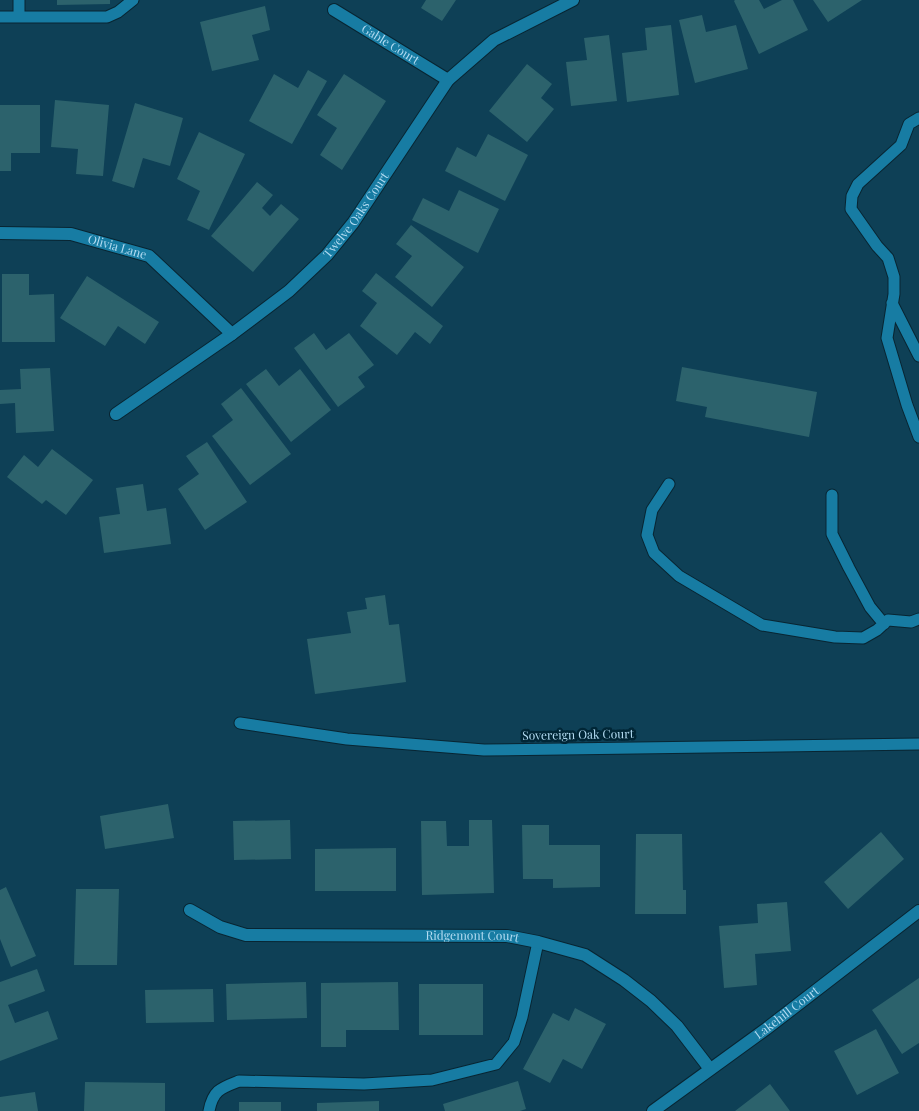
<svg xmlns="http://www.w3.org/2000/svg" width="919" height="1111" viewBox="0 0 919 1111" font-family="'Playfair Display',serif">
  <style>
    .building { fill: #2c626c }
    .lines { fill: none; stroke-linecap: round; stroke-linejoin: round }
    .service-casing { stroke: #082532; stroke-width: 13 }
    .minor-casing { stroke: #082532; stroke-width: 14 }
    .service { stroke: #177ca3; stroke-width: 11 }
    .minor { stroke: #177ca3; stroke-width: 12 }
    .labels { text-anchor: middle; stroke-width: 5; stroke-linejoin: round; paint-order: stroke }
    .street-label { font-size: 12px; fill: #b3dcf2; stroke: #002636 }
  </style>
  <rect width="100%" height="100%" fill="#0e4056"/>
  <path class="building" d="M 57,0 L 110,0 L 110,4 L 57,5 Z
    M 426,0 L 456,0 L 442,21 L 421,8 Z
    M 735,0 L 759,0 L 764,9 L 782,0 L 793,0 L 808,30 L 759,54 L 734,1 Z
    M 813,0 L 862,0 L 828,22 Z
    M 265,6 L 270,30 L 252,35 L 259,60 L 212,71 L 200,22 Z
    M 702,15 L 706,32 L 736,25 L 748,69 L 695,83 L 679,20 Z
    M 671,25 L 679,95 L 627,102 L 622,53 L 647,50 L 645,28 Z
    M 609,35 L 617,101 L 571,106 L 566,62 L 587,60 L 584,38 Z
    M 527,64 L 552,84 L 541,98 L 554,109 L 527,142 L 489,111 Z
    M 308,70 L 327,81 L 292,144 L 249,121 L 274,74 L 298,88 Z
    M 344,74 L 386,101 L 342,170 L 320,155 L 337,128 L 317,115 Z
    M 55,100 L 109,105 L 103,176 L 76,174 L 78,149 L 51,147 Z
    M 135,103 L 183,118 L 170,166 L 143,158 L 134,188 L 112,181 Z
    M 0,105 L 40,105 L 40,153 L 11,153 L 11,171 L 0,171 Z
    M 199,132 L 245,154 L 209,230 L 187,220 L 200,191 L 177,179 Z
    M 488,134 L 528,155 L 505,201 L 445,171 L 457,147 L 476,157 Z
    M 257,182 L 273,195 L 262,208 L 270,216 L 281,204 L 299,219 L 253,272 L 211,236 Z
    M 459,190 L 499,209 L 478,253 L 412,220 L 423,198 L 449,211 Z
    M 411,225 L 464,267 L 432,307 L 395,277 L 412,256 L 396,244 Z
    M 376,273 L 443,326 L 430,344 L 415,332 L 397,355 L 360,326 L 377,303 L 362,291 Z
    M 2,274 L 29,274 L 29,295 L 54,294 L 55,342 L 2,342 Z
    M 87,276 L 159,322 L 145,344 L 118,326 L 105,346 L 60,318 Z
    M 314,333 L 326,350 L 349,333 L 374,365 L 358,377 L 365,387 L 338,407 L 294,348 Z
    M 682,367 L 817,392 L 809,437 L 705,417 L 707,407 L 676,401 Z
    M 50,368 L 54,431 L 16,433 L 15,403 L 0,404 L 0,390 L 21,389 L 20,369 Z
    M 266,369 L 279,386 L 300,369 L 331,410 L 291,442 L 246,384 Z
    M 241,388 L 291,454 L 250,485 L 212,436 L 233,420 L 221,404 Z
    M 207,442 L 247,502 L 205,530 L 178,489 L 199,474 L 186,456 Z
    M 52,449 L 93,480 L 66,515 L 46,500 L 42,504 L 7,477 L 24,455 L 38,467 Z
    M 143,484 L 147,511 L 166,508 L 171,544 L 104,553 L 99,517 L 120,514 L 116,488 Z
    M 385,595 L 389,625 L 399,624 L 406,682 L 315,694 L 307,639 L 351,633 L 347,612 L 367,609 L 365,598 Z
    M 168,804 L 174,838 L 105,849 L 100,816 Z
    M 290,820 L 291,859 L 234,860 L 233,821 Z
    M 469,820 L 492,820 L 494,893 L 422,895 L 421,821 L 446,821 L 447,846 L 469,846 Z
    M 522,825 L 549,825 L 549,845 L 600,845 L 600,887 L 553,888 L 553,879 L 523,879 Z
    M 881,832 L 904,859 L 848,909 L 824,882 Z
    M 636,834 L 682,834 L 683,890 L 686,890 L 686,914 L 635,914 Z
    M 396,848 L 396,891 L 315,891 L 315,849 Z
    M 6,887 L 36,956 L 11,967 L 0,939 L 0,890 Z
    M 76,889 L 119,889 L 117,965 L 74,965 Z
    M 787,902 L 791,951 L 755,954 L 757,985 L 724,988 L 719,926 L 758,923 L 757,904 Z
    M 37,969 L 45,991 L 8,1005 L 15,1023 L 48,1011 L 58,1039 L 0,1061 L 0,982 Z
    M 919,978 L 919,1043 L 902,1054 L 872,1010 Z
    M 306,982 L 307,1018 L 227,1020 L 226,984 Z
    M 398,982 L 399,1030 L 346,1030 L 346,1047 L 321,1047 L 321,983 Z
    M 419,984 L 483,984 L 483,1035 L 419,1035 Z
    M 213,989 L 214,1022 L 146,1023 L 145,990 Z
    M 575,1008 L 606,1024 L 582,1069 L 563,1059 L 550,1083 L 523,1069 L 553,1013 L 569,1021 Z
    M 876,1029 L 899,1073 L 857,1095 L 834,1051 Z
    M 518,1081 L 526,1109 L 520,1111 L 445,1111 L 443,1104 Z
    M 85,1082 L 165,1083 L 165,1111 L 84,1111 Z
    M 770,1084 L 790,1111 L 735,1111 Z
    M 35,1092 L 38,1111 L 0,1111 L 0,1097 Z
    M 379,1101 L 379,1111 L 317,1111 L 317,1103 Z
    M 239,1102 L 281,1102 L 281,1111 L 239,1111 Z"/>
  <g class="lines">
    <defs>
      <path id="service" d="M 0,17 L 107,17 L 118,12 L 133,0
        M 19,17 L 19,0
        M 919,118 L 909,124 L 901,145 L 858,184 L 852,196 L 851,209 L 877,246 L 888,258 L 894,277 L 894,294 L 887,338 L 907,405 L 919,437
        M 892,303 L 919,356
        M 669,484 L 652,510 L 647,535 L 654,553 L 679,576 L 762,625 L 835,637 L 863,638 L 877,630 L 888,620 L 911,622 L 919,619
        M 832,495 L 832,534 L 849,568 L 870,607 L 884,624
        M 240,723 L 347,739 L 484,750 L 919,744
        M 209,1111 C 213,1090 221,1088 239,1081 L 364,1084 L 432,1080 L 496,1064 L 514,1042 L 522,1017 L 538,942"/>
      <g id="minor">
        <path id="s1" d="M 334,10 L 448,80"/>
        <path id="s2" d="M 0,233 L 71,234 L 149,256 L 232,334"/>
        <path id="s3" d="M 116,414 L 232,334 L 289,291 L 327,255 L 353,223 L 448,80 L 494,40 L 573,0"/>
        <path id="s4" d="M 190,910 L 220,927 L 246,935 L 507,936 L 538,942 L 585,955 L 624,980 L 651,1001 L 677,1026 L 710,1069"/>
        <path id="s5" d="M 653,1111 L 766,1029 L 919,911"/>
      </g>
    </defs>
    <use href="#service" class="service-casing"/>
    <use href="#minor" class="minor-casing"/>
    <use href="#service" class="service"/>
    <use href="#minor" class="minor"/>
  </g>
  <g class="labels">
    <g class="street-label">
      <text dy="4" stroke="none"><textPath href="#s1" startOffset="66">Gable Court</textPath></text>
      <text dy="4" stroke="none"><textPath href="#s3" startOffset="314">Twelve Oaks Court</textPath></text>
      <text dy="4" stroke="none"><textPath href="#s2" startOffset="119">Olivia Lane</textPath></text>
      <text transform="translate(578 735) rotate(-1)" y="4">Sovereign Oak Court</text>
      <text dy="4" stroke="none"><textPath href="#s4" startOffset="288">Ridgemont Court</textPath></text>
      <text dy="4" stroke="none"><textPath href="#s5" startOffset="166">Lakehill Court</textPath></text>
    </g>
  </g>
</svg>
